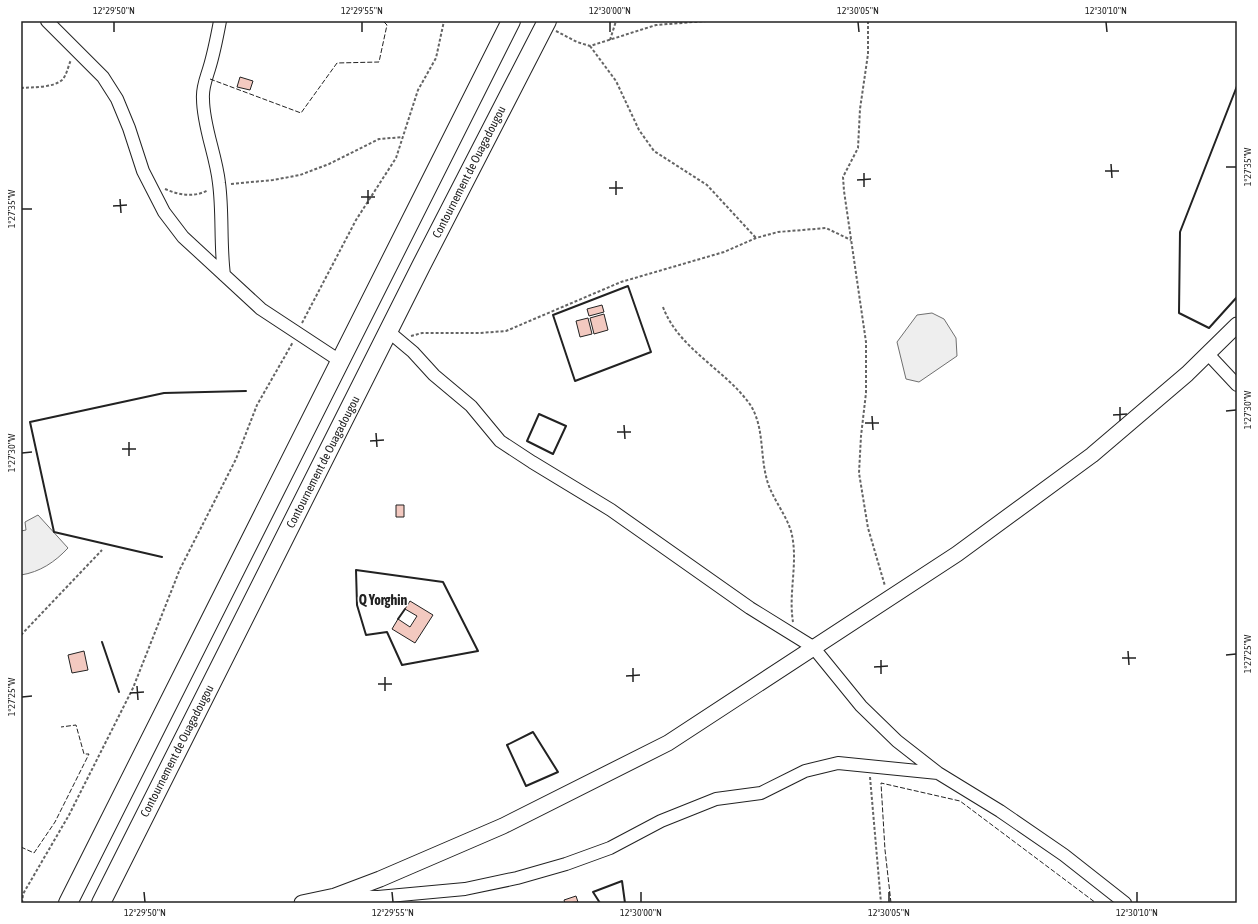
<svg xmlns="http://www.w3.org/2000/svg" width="1258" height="924" viewBox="0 0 1258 924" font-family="'Asap Condensed',sans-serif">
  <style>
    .green { fill: #eee; stroke: #6f6f6f }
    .building { fill: #f3c9c0; stroke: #222 }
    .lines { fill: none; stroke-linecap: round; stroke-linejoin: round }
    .minor-casing { stroke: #222; stroke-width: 14 }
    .major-casing { stroke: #222; stroke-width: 17 }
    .highway-casing { stroke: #222; stroke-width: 20 }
    .path { stroke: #646464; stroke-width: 2; stroke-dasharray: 3 2; stroke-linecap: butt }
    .minor { stroke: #fff; stroke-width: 12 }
    .major { stroke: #fff; stroke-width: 15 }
    .highway { stroke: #fff; stroke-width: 18 }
    .fence { stroke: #222; stroke-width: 1; stroke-dasharray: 5 2; stroke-linecap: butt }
    .wall { stroke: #222; stroke-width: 2 }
    .ticks { fill: none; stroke: #222; stroke-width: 1.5 }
    .labels { text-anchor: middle; stroke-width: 3; stroke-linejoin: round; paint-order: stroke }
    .street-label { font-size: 12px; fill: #222; stroke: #fff }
    .quarter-label { font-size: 14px; font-weight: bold; fill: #222; stroke: #fff }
    .neatline { fill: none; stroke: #222; stroke-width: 1.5 }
    .ticks-label { font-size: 10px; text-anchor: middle; fill: #222 }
  </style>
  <rect width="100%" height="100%" fill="#fff"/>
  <path class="green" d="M 932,313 L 944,319 L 956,338 L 957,356 L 919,382 L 906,379 L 897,342 L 917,315 Z
    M 38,515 L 68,548 C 55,562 40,572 21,575 L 21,531 L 26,530 L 25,522 Z"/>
  <path class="building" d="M 240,77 L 253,81 L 250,90 L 237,87 Z
    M 602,305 L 604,312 L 589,316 L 587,309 Z
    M 604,314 L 608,330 L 594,334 L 590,318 Z
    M 588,318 L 592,334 L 580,337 L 576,321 Z
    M 396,505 L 404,505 L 404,517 L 396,517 Z
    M 410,601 L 433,615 L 415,643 L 392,629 L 398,619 L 410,627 L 417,616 L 405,609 Z
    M 84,651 L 88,670 L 72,673 L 68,655 Z
    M 576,896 L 578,902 L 565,903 L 564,900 Z"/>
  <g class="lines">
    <defs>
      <path id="minor" d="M 47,21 L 103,77 L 117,99 L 129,128 L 143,171 L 164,212 L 183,237 L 261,309 L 340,361
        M 220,21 C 217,37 214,53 209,69 C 206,79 202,88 203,99 C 203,126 216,155 219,183 C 223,213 220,244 224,275
        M 388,331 L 413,352 L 434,375 L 471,406 L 500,441 L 532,462 L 611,510 L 750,608 L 813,647 L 861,706 L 897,741 L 938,773 L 1000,811 L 1064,855 L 1125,903
        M 1208,354 L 1237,385
        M 340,896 L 378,897 L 465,889 L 517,878 L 566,864 L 610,848 L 661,821 L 716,799 L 761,793 L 805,771 L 838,763 L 938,773"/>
      <path id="major" d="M 302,903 L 335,896 L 380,879 L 503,826 L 668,743 L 957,554 L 1092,455 L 1187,374 L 1237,325"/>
      <path id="highway" d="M 68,903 L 511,21
        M 101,903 L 421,266 L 547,21"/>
    </defs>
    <use href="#minor" class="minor-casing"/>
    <use href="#major" class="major-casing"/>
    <use href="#highway" class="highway-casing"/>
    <path class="path" d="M 868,21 L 868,54 L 860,109 L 858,148 L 843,177 L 844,191 L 866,342 L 866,393 L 861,436 L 859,473 L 868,528 L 885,586
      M 556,31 L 577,42 L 590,46 L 656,25 L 706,21
      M 610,40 L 616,21
      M 590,46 L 616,81 L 639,130 L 654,151 L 707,185 L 756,238
      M 21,88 C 32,87 53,88 62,80 C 67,75 68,66 71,60
      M 231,184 L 273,180 L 300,175 L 329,164 L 379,139 L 403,137
      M 165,189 C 179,195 194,198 208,190
      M 663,307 C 678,348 724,369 749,403 C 764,424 760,452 766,476 C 770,496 785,512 791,531 C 799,561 788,592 793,622
      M 302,323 L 356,220 L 396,158 L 418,90 L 436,58 L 444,21
      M 411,336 L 422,333 L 479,333 L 506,331 L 621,282 L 724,252 L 756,238 L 778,232 L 826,228 L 851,240
      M 21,635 L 102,550
      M 870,777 L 881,903
      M 22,903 L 23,894 L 69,815 L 133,688 L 180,569 L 236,459 L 257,405 L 293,342"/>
    <use href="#minor" class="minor"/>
    <use href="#major" class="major"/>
    <use href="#highway" class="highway"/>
    <path class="fence" d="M 210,79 L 301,113 L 337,63 L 379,62 L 387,25 L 383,21
      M 21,847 L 34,853 L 55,822 L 89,754 L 84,754 L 76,725 L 61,727
      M 891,903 L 885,850 L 881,783 L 960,801 L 1096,903"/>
    <path class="wall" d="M 1237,86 L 1180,232 L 1179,313 L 1209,328 L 1237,297
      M 628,286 L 651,352 L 575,381 L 553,315 Z
      M 539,414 L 566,426 L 553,454 L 527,441 Z
      M 162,557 L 54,532 L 30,422 L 164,393 L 246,391
      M 356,570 L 443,582 L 478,651 L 402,665 L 387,632 L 366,635 L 357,605 Z
      M 398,619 L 405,609
      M 102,642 L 119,692
      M 533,732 L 558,772 L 526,786 L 507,745 Z
      M 600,903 L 593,892 L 622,881 L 625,903"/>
  </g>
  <path class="ticks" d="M 114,22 L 114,32M 362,22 L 362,32M 610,22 L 610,32M 858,22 L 859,32M 1106,22 L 1107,32M 1111,164 L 1112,178M 1226,167 L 1236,167M 1105,171 L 1119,171M 864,173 L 864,187M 857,180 L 871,179M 616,181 L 616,195M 609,188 L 623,188M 368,190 L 368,204M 361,197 L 375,197M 120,199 L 121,213M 113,206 L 127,205M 22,209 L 32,209M 1120,407 L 1120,421M 1226,411 L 1236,410M 1113,415 L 1127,414M 872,416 L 873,430M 865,423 L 879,423M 624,425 L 625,439M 617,432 L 631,432M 376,433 L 377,447M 370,441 L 384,440M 129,442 L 129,456M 122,449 L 136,449M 22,453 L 32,452M 1128,651 L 1129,665M 1226,655 L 1236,654M 1122,658 L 1136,658M 881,660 L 881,674M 874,667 L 888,666M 633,668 L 633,682M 626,676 L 640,675M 385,677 L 385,691M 378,684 L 392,684M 137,686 L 138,700M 130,693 L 144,692M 22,697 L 32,696M 144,892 L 145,902M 392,892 L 393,902M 641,892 L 641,902M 889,892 L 889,902M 1137,892 L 1137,902"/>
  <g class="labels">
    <g class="street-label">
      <text transform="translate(469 172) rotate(-63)" y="4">Contournement de Ouagadougou</text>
      <text transform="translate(323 462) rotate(-63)" y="4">Contournement de Ouagadougou</text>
      <text transform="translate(177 751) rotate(-63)" y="4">Contournement de Ouagadougou</text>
    </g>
    <g class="quarter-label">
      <text x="383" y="605">Q Yorghin</text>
    </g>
  </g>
  <rect width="1258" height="924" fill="none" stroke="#ffffff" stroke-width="44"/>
  <rect x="22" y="22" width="1214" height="880" class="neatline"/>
  <g class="ticks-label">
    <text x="114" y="14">12°29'50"N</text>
    <text x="362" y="14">12°29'55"N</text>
    <text x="610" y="14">12°30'00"N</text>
    <text x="858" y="14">12°30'05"N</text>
    <text x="1106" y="14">12°30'10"N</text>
    <text transform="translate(1247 167) rotate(-90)" y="4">1°27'35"W</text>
    <text transform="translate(11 209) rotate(-90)" y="4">1°27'35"W</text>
    <text transform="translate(1247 410) rotate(-90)" y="4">1°27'30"W</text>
    <text transform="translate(11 453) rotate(-90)" y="4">1°27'30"W</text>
    <text transform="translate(1247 654) rotate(-90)" y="4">1°27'25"W</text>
    <text transform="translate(11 697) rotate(-90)" y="4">1°27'25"W</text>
    <text x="145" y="916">12°29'50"N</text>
    <text x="393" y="916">12°29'55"N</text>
    <text x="641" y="916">12°30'00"N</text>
    <text x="889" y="916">12°30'05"N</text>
    <text x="1137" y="916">12°30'10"N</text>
  </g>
</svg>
